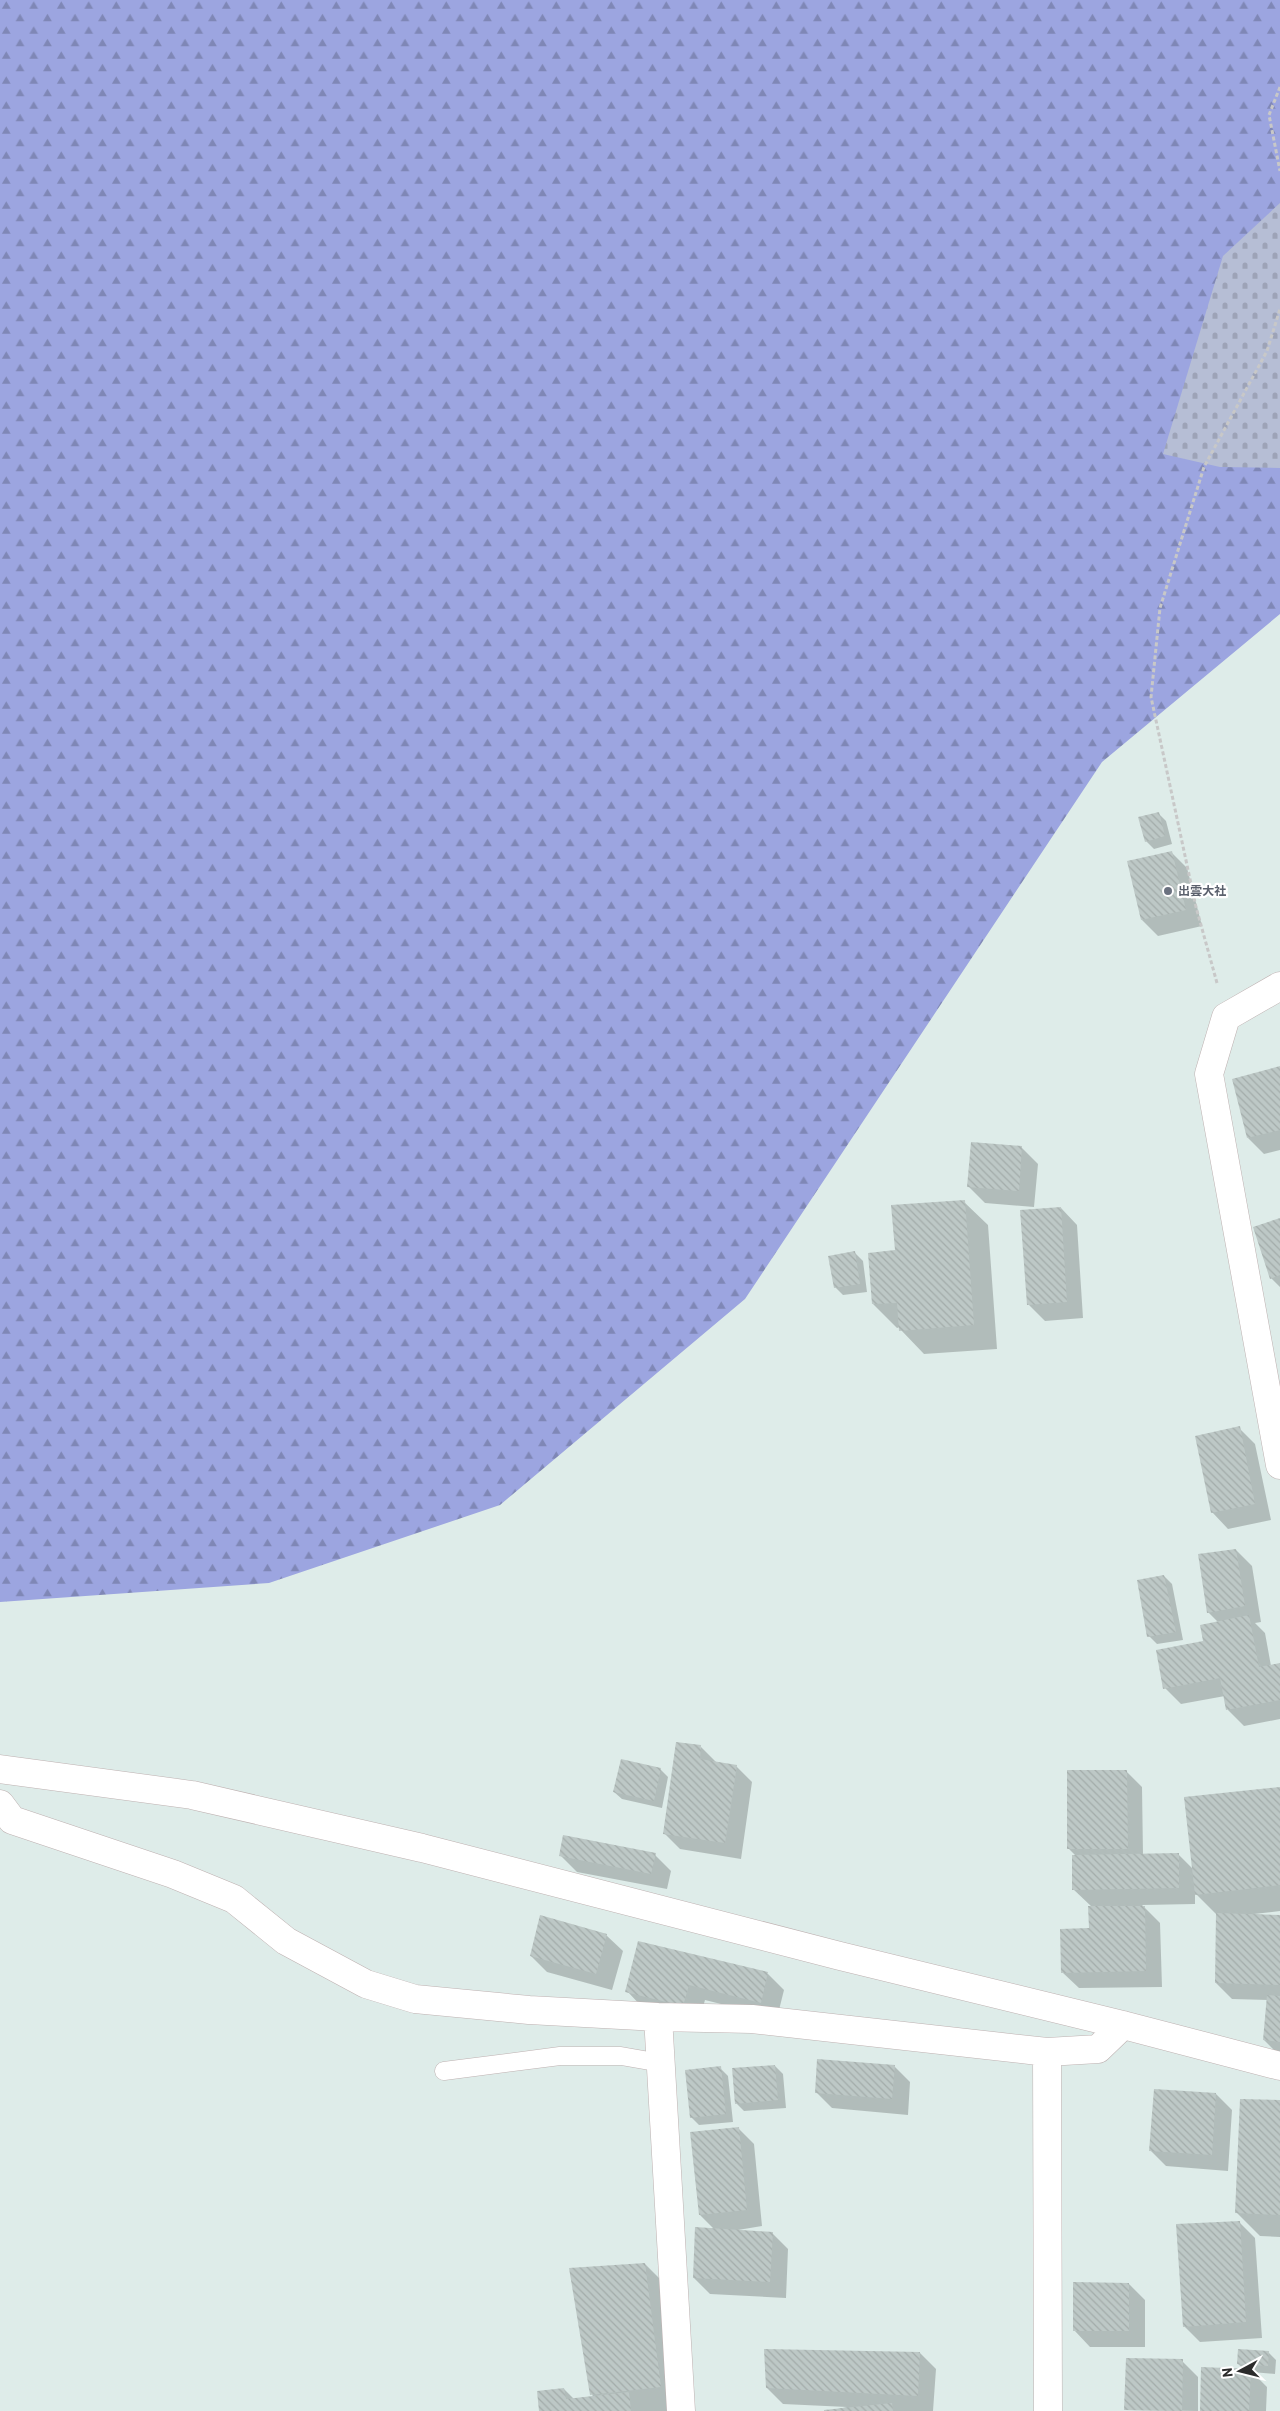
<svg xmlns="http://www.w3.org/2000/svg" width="1280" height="2411" viewBox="0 0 1280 2411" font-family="Barlow,'Noto Sans JP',sans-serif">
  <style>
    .forest { fill: url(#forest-firs) }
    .cemetery { fill: url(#cemetery-stones) }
    .shadow { fill: #0003 }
    .building { fill: url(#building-back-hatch) }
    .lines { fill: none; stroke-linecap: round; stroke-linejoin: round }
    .service-casing { stroke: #beb1b1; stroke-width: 19 }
    .minor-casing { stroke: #beb1b1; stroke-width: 29 }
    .path { stroke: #c8c8c8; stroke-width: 3; stroke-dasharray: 4 2.5; stroke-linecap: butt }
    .service { stroke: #fff; stroke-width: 18 }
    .minor { stroke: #fff; stroke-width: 28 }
    .worship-dot { fill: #6b7280; stroke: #fff; stroke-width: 2 }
    .labels { text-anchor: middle; stroke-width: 4.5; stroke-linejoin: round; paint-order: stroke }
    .worship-label { font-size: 12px; font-weight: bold; fill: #5b616d; stroke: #fff; text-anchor: start }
  </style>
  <defs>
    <pattern id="forest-firs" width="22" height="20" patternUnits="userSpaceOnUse" patternTransform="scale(1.25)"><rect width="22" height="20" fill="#9ca5e0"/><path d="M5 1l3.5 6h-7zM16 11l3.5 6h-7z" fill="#7f87b6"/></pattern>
    <pattern id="cemetery-stones" width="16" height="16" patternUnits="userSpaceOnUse" patternTransform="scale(1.25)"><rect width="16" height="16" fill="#b6bed5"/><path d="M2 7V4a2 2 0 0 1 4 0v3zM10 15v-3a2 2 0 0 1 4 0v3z" fill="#9da3b7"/></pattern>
    <pattern id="building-back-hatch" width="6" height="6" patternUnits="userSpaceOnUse" patternTransform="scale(1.25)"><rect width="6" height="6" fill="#bdc8c6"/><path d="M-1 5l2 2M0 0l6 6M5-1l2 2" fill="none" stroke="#a3acaa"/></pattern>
  </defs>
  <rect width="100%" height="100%" fill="#deece9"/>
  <path class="forest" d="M 0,0 L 1280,0 L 1280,614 L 1102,762 L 745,1299 L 500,1505 L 269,1583 L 0,1602 Z"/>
  <path class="cemetery" d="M 1280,203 L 1280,468 L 1220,467 L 1163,454 L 1223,256 Z"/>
  <path class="shadow" d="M 1158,813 L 1166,821 L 1172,844 L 1154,849 L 1146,841 Z
    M 1171,852 L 1187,868 L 1202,926 L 1158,936 L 1142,920 L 1128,862 Z
    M 1280,1068 L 1280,1150 L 1264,1154 L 1248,1138 Z
    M 1021,1147 L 1038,1164 L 1034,1207 L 985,1203 L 969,1187 Z
    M 964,1202 L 988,1225 L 997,1349 L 924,1354 L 901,1330 L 900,1327 L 897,1328 L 873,1304 L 896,1252 Z
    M 1061,1208 L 1077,1225 L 1083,1318 L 1045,1321 L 1028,1304 Z
    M 1280,1219 L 1280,1287 L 1271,1278 Z
    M 855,1253 L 863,1261 L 867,1292 L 843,1295 L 835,1287 Z
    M 1239,1428 L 1255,1444 L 1271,1520 L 1228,1529 L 1212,1512 Z
    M 1236,1550 L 1252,1566 L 1261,1622 L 1255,1623 L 1265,1633 L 1271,1666 L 1280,1664 L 1280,1719 L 1244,1726 L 1228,1710 L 1225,1696 L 1181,1704 L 1165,1688 L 1219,1623 L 1208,1612 Z
    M 1164,1576 L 1172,1584 L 1183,1640 L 1157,1644 L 1149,1636 Z
    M 701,1747 L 717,1763 L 736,1766 L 752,1782 L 741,1859 L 680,1849 L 664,1833 Z
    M 660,1769 L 668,1777 L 662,1808 L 622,1799 L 614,1792 Z
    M 1126,1771 L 1142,1787 L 1143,1855 L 1178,1854 L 1193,1869 L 1280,1788 L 1280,1911 L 1254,1914 L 1280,1917 L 1280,2056 L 1264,2040 L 1268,2000 L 1232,1999 L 1216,1983 L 1218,1916 L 1195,1893 L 1195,1904 L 1142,1905 L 1160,1923 L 1162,1987 L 1079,1988 L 1062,1972 L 1090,1929 L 1092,1907 L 1073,1889 L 1076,1856 L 1068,1848 Z
    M 655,1855 L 671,1871 L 667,1889 L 577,1872 L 561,1856 Z
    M 606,1935 L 623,1951 L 612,1990 L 547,1972 L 531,1956 Z
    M 768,1974 L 784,1990 L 777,2018 L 705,2000 L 699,2021 L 643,2008 L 627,1991 Z
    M 775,2066 L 783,2074 L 786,2108 L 744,2111 L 736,2103 Z
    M 894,2066 L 910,2082 L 908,2115 L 832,2108 L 816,2092 Z
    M 720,2068 L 728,2076 L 733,2122 L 699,2125 L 691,2117 Z
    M 1216,2094 L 1232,2110 L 1228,2171 L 1166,2166 L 1150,2150 Z
    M 1280,2102 L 1280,2237 L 1260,2236 L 1236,2212 Z
    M 738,2128 L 754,2144 L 762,2226 L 732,2231 L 772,2233 L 788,2249 L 786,2298 L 710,2294 L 694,2278 L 715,2230 L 700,2215 Z
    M 1239,2222 L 1255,2238 L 1262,2338 L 1200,2342 L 1184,2326 Z
    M 645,2264 L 669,2288 L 676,2411 L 541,2411 L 564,2389 L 574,2399 L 594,2397 L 592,2395 Z
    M 1129,2284 L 1145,2300 L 1145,2347 L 1090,2347 L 1074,2330 Z
    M 1268,2352 L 1276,2360 L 1275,2374 L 1252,2372 L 1267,2387 L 1266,2411 L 1201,2411 L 1245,2370 L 1238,2364 Z
    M 920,2353 L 936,2369 L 933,2411 L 828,2411 L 847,2407 L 783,2404 L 767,2388 Z
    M 1182,2361 L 1198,2377 L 1198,2411 L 1126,2410 Z"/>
  <path class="building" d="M 1159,812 L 1165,836 L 1145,842 L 1138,817 Z
    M 1172,851 L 1186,910 L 1141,920 L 1127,861 Z
    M 1280,1066 L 1280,1130 L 1247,1138 L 1232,1079 Z
    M 971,1142 L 1022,1146 L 1019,1191 L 967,1187 Z
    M 965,1200 L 974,1325 L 899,1331 L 897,1303 L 872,1304 L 868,1253 L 895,1250 L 891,1205 Z
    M 1061,1207 L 1067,1302 L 1027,1305 L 1020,1210 Z
    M 1280,1218 L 1280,1275 L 1270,1279 L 1253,1227 Z
    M 855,1251 L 860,1284 L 834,1288 L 828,1256 Z
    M 1240,1426 L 1255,1504 L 1211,1513 L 1195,1436 Z
    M 1236,1549 L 1245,1606 L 1207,1613 L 1198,1554 Z
    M 1164,1575 L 1176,1632 L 1147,1637 L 1137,1580 Z
    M 1249,1615 L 1259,1667 L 1280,1663 L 1280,1700 L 1226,1710 L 1220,1678 L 1163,1689 L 1156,1650 L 1203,1641 L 1200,1625 Z
    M 676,1742 L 701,1745 L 700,1759 L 737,1765 L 725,1843 L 663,1834 Z
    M 621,1759 L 661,1768 L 654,1801 L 613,1792 Z
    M 1067,1770 L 1127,1770 L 1128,1849 L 1067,1849 Z
    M 1280,1787 L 1280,1885 L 1195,1895 L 1184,1797 Z
    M 563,1835 L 656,1853 L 651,1874 L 559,1856 Z
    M 1179,1853 L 1179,1888 L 1072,1890 L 1072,1855 Z
    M 1088,1906 L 1145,1906 L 1146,1971 L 1061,1973 L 1060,1929 L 1089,1928 Z
    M 1216,1913 L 1280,1915 L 1280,1985 L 1215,1983 Z
    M 540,1915 L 607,1934 L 596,1974 L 530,1956 Z
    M 638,1941 L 768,1972 L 761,2003 L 689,1985 L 683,2006 L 625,1992 Z
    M 1267,1995 L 1280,1996 L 1280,2042 L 1263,2040 Z
    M 817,2059 L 895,2065 L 892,2099 L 815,2093 Z
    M 775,2065 L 778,2100 L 735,2104 L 732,2068 Z
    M 721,2066 L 726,2114 L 690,2118 L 685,2070 Z
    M 1154,2089 L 1216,2093 L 1212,2155 L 1149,2151 Z
    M 1240,2099 L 1280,2100 L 1280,2215 L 1235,2213 Z
    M 739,2127 L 747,2210 L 699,2215 L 690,2132 Z
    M 1240,2221 L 1246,2322 L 1183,2327 L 1176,2224 Z
    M 695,2227 L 773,2232 L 770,2282 L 693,2278 Z
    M 645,2263 L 661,2387 L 590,2395 L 569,2268 Z
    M 1073,2282 L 1129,2283 L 1129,2331 L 1073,2331 Z
    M 764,2349 L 920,2352 L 918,2396 L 766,2388 Z
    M 1238,2349 L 1269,2351 L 1268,2366 L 1237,2364 Z
    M 1126,2358 L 1183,2359 L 1182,2411 L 1124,2410 Z
    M 1201,2367 L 1251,2369 L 1249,2411 L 1200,2411 Z
    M 564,2388 L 566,2399 L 629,2392 L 631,2411 L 539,2411 L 537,2391 Z
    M 892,2403 L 893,2411 L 824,2411 L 824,2410 Z"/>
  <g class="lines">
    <defs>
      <path id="service" d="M 444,2071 L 560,2056 L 621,2056 L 661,2063"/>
      <path id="minor" d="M 1280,986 L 1226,1017 L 1209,1074 L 1280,1465
        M 0,1769 L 192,1795 L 422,1848 L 840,1956 L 1123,2025 L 1280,2066
        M 0,1804 L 12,1820 L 173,1874 L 234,1899 L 286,1941 L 366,1984 L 415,1999 L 529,2010 L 658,2017 L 752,2019 L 1047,2052 L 1098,2049 L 1123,2025
        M 658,2017 L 681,2411
        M 1047,2052 L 1048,2411"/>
    </defs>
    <use href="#service" class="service-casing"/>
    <use href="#minor" class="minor-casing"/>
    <path class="path" d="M 1280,87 L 1269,115 L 1280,171
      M 1217,983 L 1196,907 L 1151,697 L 1160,608 L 1204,467 L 1267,351 L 1280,309"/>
    <use href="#service" class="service"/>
    <use href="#minor" class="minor"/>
  </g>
  <circle class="worship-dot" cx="1168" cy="891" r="5"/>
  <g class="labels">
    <g class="worship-label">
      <text x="1178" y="895">出雲大社</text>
    </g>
  </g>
  <g transform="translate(1240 2371) rotate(263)" stroke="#ffffff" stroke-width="4" paint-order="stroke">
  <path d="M0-4L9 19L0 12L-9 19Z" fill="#2b2b2b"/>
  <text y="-8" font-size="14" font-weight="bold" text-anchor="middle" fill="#2b2b2b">N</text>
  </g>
</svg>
